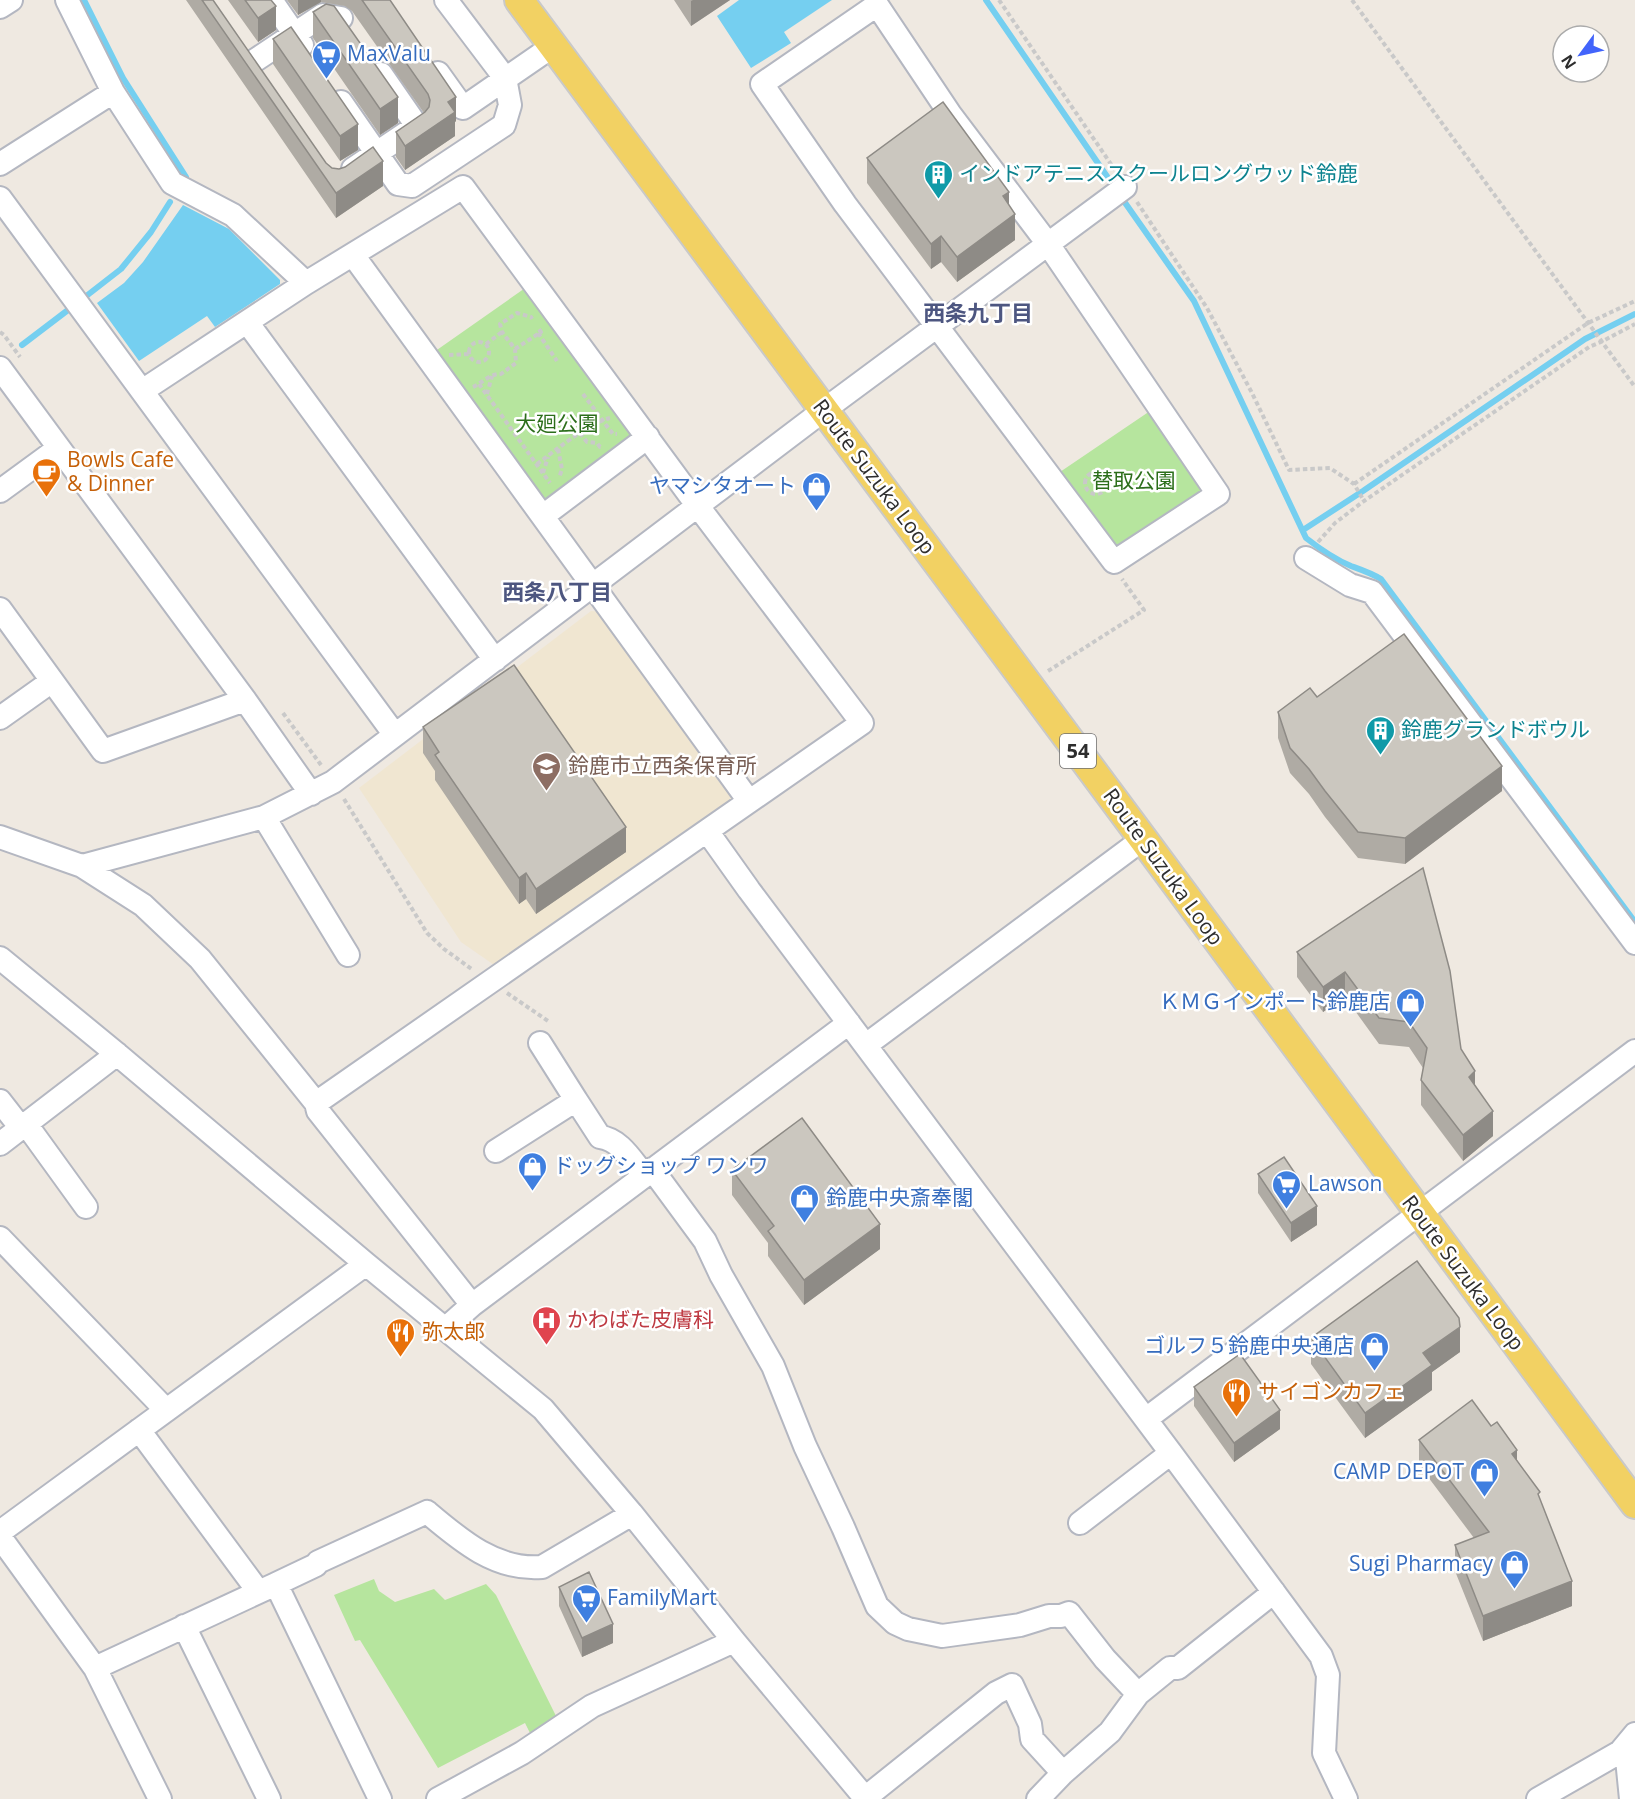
<svg xmlns="http://www.w3.org/2000/svg" width="1635" height="1799" viewBox="0 0 1635 1799" font-family="'Open Sans','Noto Sans JP',sans-serif">
  <style>
    .education { fill: #f0e6d1 }
    .green { fill: #b6e59e }
    .water { fill: #75cff0 }
    .lines { fill: none; stroke-linecap: round; stroke-linejoin: round }
    .stream { stroke: #75cff0; stroke-width: 6 }
    .minor-casing { stroke: #b4b7c1; stroke-width: 26 }
    .major-casing { stroke: #c9c9c9; stroke-width: 32 }
    .path { stroke: #c9c9c9; stroke-width: 4; stroke-dasharray: 4.5 3; stroke-linecap: butt }
    .minor { stroke: #fff; stroke-width: 22 }
    .major { stroke: #f2d163; stroke-width: 28 }
    .wall { fill: #afaba4 }
    .shaded-wall { fill: #8e8b86 }
    .building { fill: #cbc7bf; stroke: #8e8b86; stroke-width: 1.5 }
    .labels { text-anchor: middle; stroke-width: 5; stroke-linejoin: round; paint-order: stroke }
    .shield { fill: #fff; stroke: #6d6d6d; stroke-width: 1.5 }
    .shield-label { font-size: 20px; font-weight: bold; fill: #2e2e2e }
    .shop-label { font-size: 21px; fill: #366cbe; stroke: #fff; text-anchor: start }
    .culture-label { font-size: 21px; fill: #0d838f; stroke: #fff; text-anchor: start }
    .park-label { font-size: 21px; fill: #2c6e1b; stroke: #fff }
    .food-label { font-size: 21px; fill: #c56008; stroke: #fff; text-anchor: start }
    .street-label { font-size: 21px; fill: #2e2e2e; stroke: #fff }
    .education-label { font-size: 21px; fill: #785e54; stroke: #fff; text-anchor: start }
    .health-label { font-size: 21px; fill: #be3a42; stroke: #fff; text-anchor: start }
    .neighbourhood-label { font-size: 22px; font-weight: bold; fill: #4d5680; stroke: #fff }
  </style>
  <rect width="100%" height="100%" fill="#efe9e1"/>
  <path class="education" d="M 591,611 L 603,612 L 735,794 L 734,803 L 497,967 L 461,942 L 359,788 Z"/>
  <path class="green" d="M 528,286 L 634,432 L 634,440 L 551,503 L 541,501 L 434,352 Z
    M 1150,411 L 1201,487 L 1201,497 L 1122,548 L 1112,546 L 1057,474 Z
    M 374,1579 L 379,1591 L 395,1602 L 434,1589 L 445,1600 L 486,1584 L 496,1595 L 556,1716 L 531,1735 L 525,1723 L 438,1768 L 360,1640 L 355,1641 L 334,1595 Z"/>
  <path class="water" d="M 739,0 L 832,0 L 784,32 L 791,43 L 751,68 L 717,16 Z
    M 183,205 L 229,229 L 280,280 L 280,284 L 215,327 L 207,316 L 139,361 L 97,303 L 124,283 L 143,262 Z"/>
  <g class="lines">
    <path class="stream" d="M 84,0 L 123,78 L 186,177
      M 986,0 L 1115,188
      M 1121,197 L 1194,301 L 1306,538 C 1320,549 1334,559 1351,566 C 1362,570 1371,573 1381,579 L 1635,922
      M 85,297 L 121,269 L 151,232 L 170,202
      M 22,345 L 68,310
      M 1303,530 L 1363,491 L 1585,339 L 1635,314"/>
    <defs>
      <path id="minor" d="M 67,0 L 113,92 L 172,183 L 233,215 L 306,283
        M 271,0 L 302,45
        M 877,5 L 950,114 L 1048,244 L 1218,494 L 1114,562 L 845,204 L 762,84 Z
        M 0,7 L 11,0
        M 254,61 L 323,15 L 341,18
        M 438,73 L 463,108 L 553,46
        M 341,102 L 398,184 L 412,186 L 504,125 L 510,105 L 505,78 L 446,0
        M 0,164 L 113,92
        M 353,169 L 417,126 L 381,74
        M 0,198 L 395,735
        M 353,255 L 749,801
        M 247,322 L 495,660
        M 0,368 L 245,700 L 311,794
        M 142,391 L 306,283 L 463,187 L 697,505 L 862,723 L 316,1103
        M 0,491 L 59,448
        M 543,516 L 648,437
        M 1306,558 L 1350,585 L 1372,592 L 1635,943
        M 0,609 L 103,751 L 245,700
        M 0,718 L 52,681
        M 264,817 L 348,955
        M 707,831 L 749,890 L 1171,1453 L 1321,1656 L 1328,1675 L 1324,1753 L 1346,1799
        M 0,837 L 82,866 L 143,905 L 200,959 L 316,1103 L 318,1111 L 472,1305
        M 82,866 L 264,817 L 333,782 L 824,410 L 1125,187
        M 0,958 L 117,1054 L 366,1264 L 543,1409 L 632,1514 L 734,1641 L 866,1799
        M 540,1043 L 576,1100
        M 866,1045 L 1143,839
        M 0,1101 L 21,1128
        M 26,1124 L 86,1207
        M 0,1144 L 117,1054
        M 496,1151 L 576,1100 L 600,1137 C 620,1139 632,1161 644,1175
        M 652,1169 L 705,1241 L 721,1275 L 773,1366 L 805,1446 L 843,1527 L 877,1606 L 895,1623 L 908,1629 L 942,1636 L 1020,1625 L 1049,1616 L 1061,1616 L 1069,1613 L 1105,1659 L 1138,1694 L 1170,1668 L 1178,1668 L 1274,1592
        M 0,1238 L 166,1410
        M 445,1329 L 472,1305 L 849,1023
        M 1146,1419 L 1635,1051
        M 139,1430 L 258,1591
        M 1080,1523 L 1171,1453
        M 0,1532 L 366,1264
        M 0,1537 L 95,1668 L 160,1799
        M 276,1584 L 316,1565 L 318,1562 L 427,1512 C 460,1540 496,1571 542,1567 L 632,1514
        M 184,1626 L 269,1799
        M 95,1668 L 276,1584 L 380,1799
        M 1627,1759 L 1631,1799
        M 865,1798 L 996,1693 L 1012,1685 L 1030,1724 L 1032,1739 L 1063,1773
        M 438,1799 L 522,1753 L 592,1706 L 734,1641
        M 1038,1799 L 1063,1773 L 1110,1732 L 1138,1694
        M 1538,1799 L 1620,1752 L 1635,1734"/>
      <path id="major" d="M 519,0 L 1143,839 L 1635,1504"/>
    </defs>
    <use href="#minor" class="minor-casing"/>
    <use href="#major" class="major-casing"/>
    <path class="path" d="M 999,0 L 1115,170
      M 1352,0 L 1635,387
      M 1137,202 L 1207,308 L 1252,393 L 1289,470 L 1330,468 L 1354,484 L 1364,501
      M 0,332 L 4,335 L 20,357
      M 538,333 L 557,361
      M469 352a10 10 0 1 1 20 0a10 10 0 1 1-20 0Z
      M 486,344 L 502,332
      M 515,349 L 541,332 L 538,328
      M 449,355 L 469,354
      M 479,384 L 550,483
      M 473,387 C 482,383 491,373 501,374 L 516,363 L 515,349 L 502,332 L 500,324 L 517,313 L 531,317 L 532,319
      M 487,394 L 492,376
      M 583,394 L 609,429 L 613,434 L 617,434
      M 580,433 L 587,442 L 597,443 L 600,447 L 603,447
      M 558,449 L 562,469 L 559,478
      M 537,464 C 556,450 587,424 610,418
      M1085 483a11 11 0 1 1 22 0a11 11 0 1 1-22 0Z
      M 543,473 L 548,457
      M 1354,484 L 1588,323 L 1635,301
      M 1318,542 L 1335,523 L 1364,501 L 1589,347 L 1601,342 L 1635,324
      M 1048,671 L 1144,610 L 1122,579
      M 283,713 L 321,765
      M 344,799 L 427,933 L 444,949 L 473,970
      M 507,993 L 548,1021"/>
    <use href="#minor" class="minor"/>
    <use href="#major" class="major"/>
  </g>
  <path class="wall" d="M 186,0 L 213,0 L 326,163 L 332,168 L 383,186 L 336,218 Z
    M 228,0 L 271,0 L 276,30 L 258,42 Z
    M 287,0 L 390,0 L 456,121 L 455,122 L 455,136 L 405,170 L 396,157 L 396,132 L 424,113 L 352,11 L 345,6 L 321,2 L 298,15 Z
    M 674,0 L 730,0 L 691,26 Z
    M 313,12 L 398,123 L 380,135 L 313,38 Z
    M 273,39 L 358,150 L 340,161 L 273,64 Z
    M 867,158 L 1009,206 L 1015,240 L 957,282 L 941,262 L 931,269 L 867,183 Z
    M 1317,697 L 1502,791 L 1405,864 L 1358,858 L 1325,817 L 1309,794 L 1290,773 L 1278,738 L 1278,712 Z
    M 423,727 L 626,852 L 536,914 L 526,899 L 519,904 L 435,780 L 435,771 L 423,753 Z
    M 1423,868 L 1461,1049 L 1475,1085 L 1493,1136 L 1463,1161 L 1421,1105 L 1421,1080 L 1423,1068 L 1409,1047 L 1379,1044 L 1345,997 L 1323,1012 L 1297,977 L 1297,952 Z
    M 732,1170 L 880,1249 L 804,1305 L 768,1256 L 768,1243 L 732,1195 Z
    M 1258,1174 L 1317,1225 L 1291,1242 L 1258,1193 Z
    M 1311,1338 L 1460,1352 L 1432,1372 L 1432,1390 L 1365,1438 L 1311,1364 Z
    M 1194,1387 L 1280,1429 L 1234,1462 L 1194,1406 Z
    M 1491,1426 L 1517,1460 L 1540,1500 L 1572,1606 L 1483,1641 L 1455,1571 L 1455,1545 L 1474,1538 L 1419,1465 L 1419,1440 Z
    M 559,1587 L 613,1643 L 582,1657 L 559,1606 Z"/>
  <path class="shaded-wall" d="M 298,0 L 321,0 L 321,2 L 298,15 Z
    M 693,0 L 730,0 L 691,26 L 691,1 Z
    M 276,6 L 276,30 L 258,42 L 258,18 Z
    M 398,97 L 398,123 L 380,135 L 380,109 Z
    M 456,97 L 456,121 L 455,122 L 455,136 L 405,170 L 405,146 L 448,102 Z
    M 358,124 L 358,150 L 340,161 L 340,136 Z
    M 383,161 L 383,186 L 336,218 L 336,193 Z
    M 1009,192 L 1009,217 L 1003,196 Z
    M 1015,214 L 1015,240 L 957,282 L 957,257 Z
    M 941,236 L 941,262 L 931,269 L 931,244 Z
    M 1502,766 L 1502,791 L 1405,864 L 1405,838 Z
    M 626,827 L 626,852 L 536,914 L 536,889 Z
    M 526,873 L 526,899 L 519,904 L 519,878 Z
    M 1345,972 L 1345,997 L 1323,1012 L 1323,987 Z
    M 1475,1071 L 1475,1096 L 1469,1077 Z
    M 1493,1111 L 1493,1136 L 1463,1161 L 1463,1135 Z
    M 1317,1206 L 1317,1225 L 1291,1242 L 1291,1223 Z
    M 880,1224 L 880,1249 L 804,1305 L 804,1280 Z
    M 1460,1327 L 1460,1352 L 1432,1372 L 1432,1390 L 1365,1438 L 1365,1413 L 1423,1353 Z
    M 1280,1410 L 1280,1429 L 1234,1462 L 1234,1443 Z
    M 1517,1450 L 1517,1475 L 1512,1454 Z
    M 1572,1581 L 1572,1606 L 1483,1641 L 1483,1616 Z
    M 613,1624 L 613,1643 L 582,1657 L 582,1638 Z"/>
  <path class="building" d="M 202,0 L 213,0 L 326,163 L 332,168 L 339,169 L 345,167 L 373,147 L 383,161 L 336,193 Z
    M 245,0 L 271,0 L 276,6 L 258,18 Z
    M 362,0 L 390,0 L 456,97 L 448,102 L 455,112 L 405,146 L 396,132 L 425,112 L 429,107 L 430,100 L 428,94 Z
    M 326,4 L 334,6 L 398,97 L 380,109 L 313,12 Z
    M 291,27 L 358,124 L 340,136 L 273,39 Z
    M 943,102 L 1009,192 L 1003,196 L 1015,214 L 957,257 L 941,236 L 931,244 L 867,158 Z
    M 1404,634 L 1502,766 L 1405,838 L 1358,832 L 1325,791 L 1309,769 L 1290,748 L 1278,712 L 1310,688 L 1317,697 Z
    M 514,665 L 626,827 L 536,889 L 526,873 L 519,878 L 435,755 L 439,752 L 423,727 Z
    M 1423,868 L 1450,971 L 1461,1049 L 1475,1071 L 1469,1077 L 1493,1111 L 1463,1135 L 1421,1080 L 1427,1048 L 1409,1022 L 1379,1018 L 1345,972 L 1323,987 L 1297,952 Z
    M 802,1118 L 880,1224 L 804,1280 L 768,1231 L 774,1226 L 732,1170 Z
    M 1284,1157 L 1317,1206 L 1291,1223 L 1258,1174 Z
    M 1417,1261 L 1459,1318 L 1460,1327 L 1423,1353 L 1432,1365 L 1365,1413 L 1311,1338 Z
    M 1240,1354 L 1280,1410 L 1234,1443 L 1194,1387 Z
    M 1472,1400 L 1491,1426 L 1497,1422 L 1517,1450 L 1512,1454 L 1540,1492 L 1538,1494 L 1572,1581 L 1483,1616 L 1455,1545 L 1489,1532 L 1419,1440 Z
    M 589,1572 L 613,1624 L 582,1638 L 559,1587 Z"/>
  <defs>
    <symbol id="supermarket-pin" viewBox="-11 -11 22 30"><path d="M0 17L-7.5 6A9.5 9.5 0 1 1 7.5 6Z" fill="#3f7fe0" stroke="#fff"/><path d="M-6-5.5h2.5l.6 2H6L4.5 2H-2.5L-4.4-4H-6ZM-1.5 3.2a1.3 1.3 0 1 0 .1 0ZM3 3.2a1.3 1.3 0 1 0 .1 0Z" fill="#fff"/></symbol>
    <symbol id="building-pin" viewBox="-11 -11 22 30"><path d="M0 17L-7.5 6A9.5 9.5 0 1 1 7.5 6Z" fill="#0f9aa8" stroke="#fff"/><path d="M-4-6H4V6H1V3H-1V6H-4ZM-2.5-4.3h1.7v1.8h-1.7ZM.8-4.3h1.7v1.8H.8ZM-2.5-1h1.7V.8h-1.7ZM.8-1h1.7V.8H.8Z" fill="#fff"/></symbol>
    <symbol id="cafe-pin" viewBox="-11 -11 22 30"><path d="M0 17L-7.5 6A9.5 9.5 0 1 1 7.5 6Z" fill="#e8710a" stroke="#fff"/><path d="M-5.5-4.5H6V0H3Q3 3.5 0 3.5H-2.5Q-5.5 3.5-5.5 0ZM3-3.2v2h1.7v-2ZM-6 4.5H4V6H-6Z" fill="#fff"/></symbol>
    <symbol id="shop-pin" viewBox="-11 -11 22 30"><path d="M0 17L-7.5 6A9.5 9.5 0 1 1 7.5 6Z" fill="#3f7fe0" stroke="#fff"/><path d="M-5-2.5h2.3a2.7 3.5 0 0 1 5.4 0H5L5.5 6h-11ZM-1.5-2.5h3a1.5 2.3 0 0 0-3 0Z" fill="#fff"/></symbol>
    <symbol id="school-pin" viewBox="-11 -11 22 30"><path d="M0 17L-7.5 6A9.5 9.5 0 1 1 7.5 6Z" fill="#8d6e63" stroke="#fff"/><path d="M0-5L7-2L0 1L-7-2ZM-4 1L0 2.5L4 1V4Q0 6-4 4Z" fill="#fff"/></symbol>
    <symbol id="hospital-pin" viewBox="-11 -11 22 30"><path d="M0 17L-7.5 6A9.5 9.5 0 1 1 7.5 6Z" fill="#e0444e" stroke="#fff"/><path d="M-5-5h3v3.5h4V-5h3V5h-3V1.5h-4V5h-3Z" fill="#fff"/></symbol>
    <symbol id="restaurant-pin" viewBox="-11 -11 22 30"><path d="M0 17L-7.5 6A9.5 9.5 0 1 1 7.5 6Z" fill="#e8710a" stroke="#fff"/><path d="M-5-6h1v4h1v-4h1v4h1v-4h1v5L-1.5 .5V6h-2V.5L-5-1ZM5-6V6H3V1.5H1.5Q1.5-4 5-6Z" fill="#fff"/></symbol>
  </defs>
  <g fill-rule="evenodd">
    <use href="#supermarket-pin" x="310" y="38" width="33" height="45"/>
    <use href="#building-pin" x="922" y="158" width="33" height="45"/>
    <use href="#cafe-pin" x="30" y="456" width="33" height="45"/>
    <use href="#shop-pin" x="800" y="470" width="33" height="45"/>
    <use href="#building-pin" x="1364" y="714" width="33" height="45"/>
    <use href="#school-pin" x="530" y="750" width="33" height="45"/>
    <use href="#shop-pin" x="1394" y="986" width="33" height="45"/>
    <use href="#shop-pin" x="516" y="1150" width="33" height="45"/>
    <use href="#supermarket-pin" x="1270" y="1168" width="33" height="45"/>
    <use href="#shop-pin" x="788" y="1182" width="33" height="45"/>
    <use href="#hospital-pin" x="530" y="1304" width="33" height="45"/>
    <use href="#restaurant-pin" x="384" y="1316" width="33" height="45"/>
    <use href="#shop-pin" x="1358" y="1330" width="33" height="45"/>
    <use href="#restaurant-pin" x="1220" y="1376" width="33" height="45"/>
    <use href="#shop-pin" x="1468" y="1456" width="33" height="45"/>
    <use href="#shop-pin" x="1498" y="1548" width="33" height="45"/>
    <use href="#supermarket-pin" x="570" y="1582" width="33" height="45"/>
  </g>
  <g class="labels">
    <rect class="shield" x="1060" y="734" width="36" height="34" rx="4.5"/>
    <g class="shield-label">
      <text x="1078" y="758">54</text>
    </g>
    <g class="shop-label">
      <text x="347" y="61">MaxValu</text>
      <text x="796" y="493" text-anchor="end">ヤマシタオート</text>
      <text x="1390" y="1009" text-anchor="end">ＫＭＧインポート鈴鹿店</text>
      <text x="553" y="1173">ドッグショップ ワンワ</text>
      <text x="1308" y="1191">Lawson</text>
      <text x="826" y="1205">鈴鹿中央斎奉閣</text>
      <text x="1354" y="1353" text-anchor="end">ゴルフ５鈴鹿中央通店</text>
      <text x="1464" y="1479" text-anchor="end">CAMP DEPOT</text>
      <text x="1493" y="1571" text-anchor="end">Sugi Pharmacy</text>
      <text x="607" y="1605">FamilyMart</text>
    </g>
    <g class="culture-label">
      <text x="959" y="181">インドアテニススクールロングウッド鈴鹿</text>
      <text x="1401" y="737">鈴鹿グランドボウル</text>
    </g>
    <g class="park-label">
      <text x="557" y="431">大廻公園</text>
      <text x="1134" y="488">替取公園</text>
    </g>
    <g class="food-label">
      <text x="67" y="467">Bowls Cafe<tspan x="67" dy="24">&amp; Dinner</tspan></text>
      <text x="422" y="1339">弥太郎</text>
      <text x="1258" y="1399">サイゴンカフェ</text>
    </g>
    <g class="street-label">
      <text transform="translate(874 477) rotate(53)" y="7">Route Suzuka Loop</text>
      <text transform="translate(1163 867) rotate(54)" y="7">Route Suzuka Loop</text>
      <text transform="translate(1463 1273) rotate(53)" y="7">Route Suzuka Loop</text>
    </g>
    <g class="education-label">
      <text x="568" y="773">鈴鹿市立西条保育所</text>
    </g>
    <g class="health-label">
      <text x="567" y="1327">かわばた皮膚科</text>
    </g>
    <g class="neighbourhood-label">
      <text x="978" y="321">西条九丁目</text>
      <text x="557" y="600">西条八丁目</text>
    </g>
  </g>
  <g transform="translate(1581 54) rotate(237)"><circle r="28" fill="#ffffff" stroke="#ababab" stroke-width="1.5"/>
  <path d="M0-4.5L10 22L0 15L-10 22Z" fill="#4264fb"/>
  <text y="-9" font-size="16" font-weight="bold" text-anchor="middle" fill="#2e2e2e">N</text>
  </g>
</svg>
